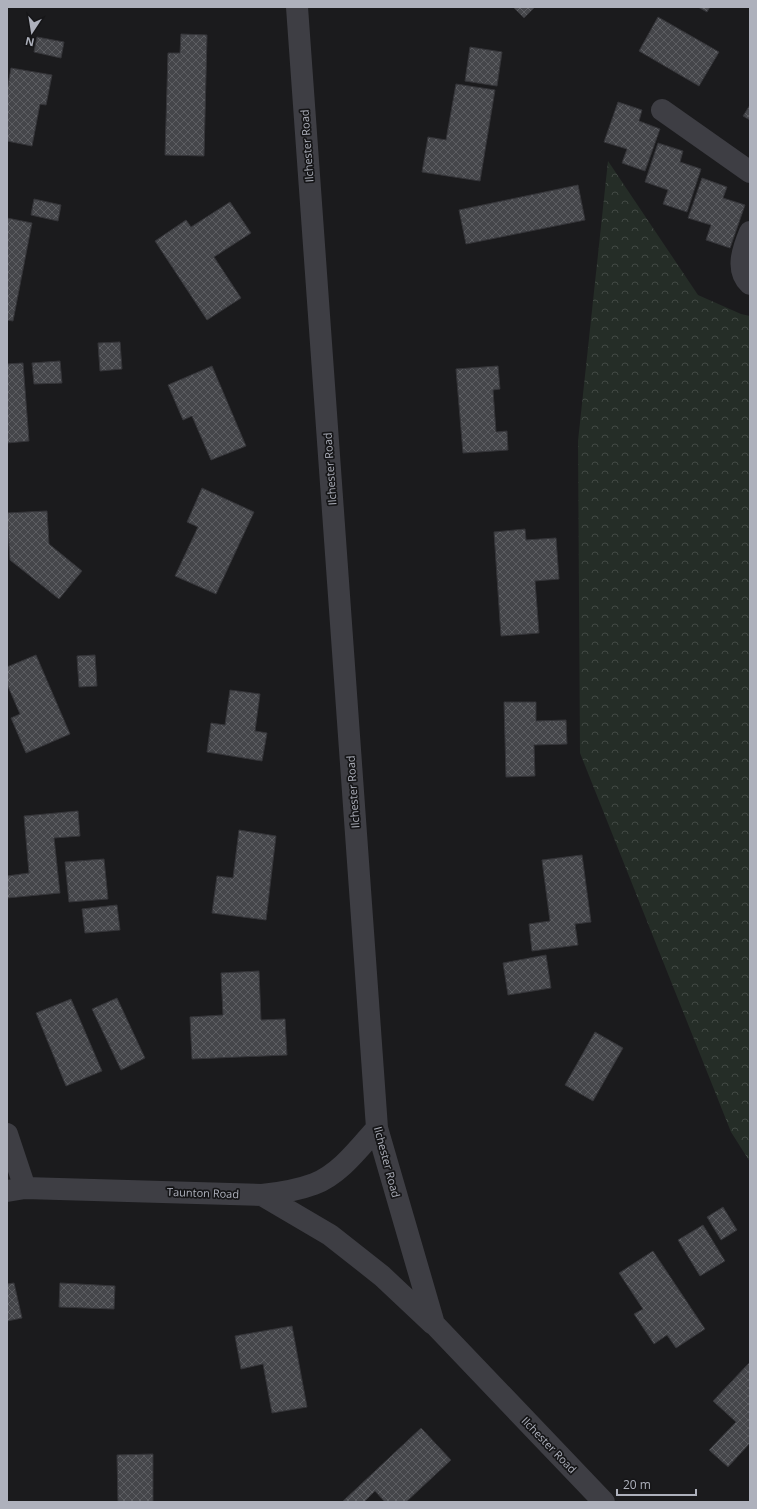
<svg xmlns="http://www.w3.org/2000/svg" width="757" height="1509" viewBox="0 0 757 1509" font-family="'Open Sans',sans-serif">
  <style>
    .forest { fill: url(#forest-crowns) }
    .building { fill: url(#building-cross-hatch); stroke: #353539 }
    .lines { fill: none; stroke-linecap: round; stroke-linejoin: round }
    .street { stroke: #3e3e44; stroke-width: 22 }
    .labels { text-anchor: middle; stroke-width: 3.5; stroke-linejoin: round; paint-order: stroke }
    .street-label { font-size: 11px; fill: #aeb1bc; stroke: #161618 }
  </style>
  <defs>
    <pattern id="forest-crowns" width="20" height="18" patternUnits="userSpaceOnUse"><rect width="20" height="18" fill="#252d27"/><path d="M2 6a3 3 0 1 1 6 0M12 15a3 3 0 1 1 6 0" fill="none" stroke="#424944"/></pattern>
    <pattern id="building-cross-hatch" width="8" height="8" patternUnits="userSpaceOnUse"><rect width="8" height="8" fill="#45464a"/><path d="M0 0l8 8M0 8l8-8" fill="none" stroke="#5d5e62"/></pattern>
  </defs>
  <rect width="100%" height="100%" fill="#1b1b1d"/>
  <path class="forest" d="M 608,161 L 698,295 L 741,314 L 750,316 L 750,1162 L 731,1132 L 580,753 L 578,441 Z"/>
  <path class="building" d="M 513,7 L 535,7 L 524,18 Z
    M 698,7 L 710,7 L 707,12 Z
    M 658,17 L 719,52 L 699,86 L 639,51 Z
    M 181,34 L 207,35 L 204,156 L 165,155 L 168,53 L 180,53 Z
    M 37,37 L 64,42 L 61,58 L 34,52 Z
    M 470,47 L 502,52 L 497,86 L 465,81 Z
    M 11,68 L 52,75 L 46,105 L 40,104 L 32,146 L 7,141 L 7,91 Z
    M 456,84 L 495,90 L 480,181 L 422,172 L 428,137 L 446,140 Z
    M 618,102 L 642,110 L 639,121 L 660,129 L 645,171 L 622,163 L 627,149 L 604,142 Z
    M 750,105 L 750,120 L 743,116 Z
    M 658,143 L 683,151 L 680,162 L 701,169 L 687,212 L 663,204 L 668,190 L 645,182 Z
    M 702,178 L 727,187 L 723,198 L 745,205 L 730,248 L 706,240 L 711,225 L 688,218 Z
    M 578,185 L 585,220 L 466,244 L 459,210 Z
    M 34,199 L 61,205 L 58,221 L 31,215 Z
    M 230,202 L 251,233 L 214,257 L 241,298 L 207,320 L 155,241 L 186,220 L 191,227 Z
    M 7,218 L 32,223 L 13,321 L 7,320 Z
    M 120,342 L 122,369 L 100,371 L 98,343 Z
    M 60,361 L 62,383 L 34,384 L 32,363 Z
    M 23,363 L 29,441 L 7,443 L 7,364 Z
    M 212,366 L 246,446 L 211,460 L 192,416 L 183,420 L 168,385 Z
    M 498,366 L 500,389 L 493,390 L 496,432 L 507,431 L 508,450 L 463,453 L 456,369 Z
    M 202,488 L 254,512 L 216,594 L 175,576 L 198,527 L 187,522 Z
    M 47,511 L 49,544 L 82,571 L 59,599 L 10,560 L 7,513 Z
    M 525,529 L 526,540 L 556,538 L 559,579 L 535,581 L 539,633 L 501,636 L 494,532 Z
    M 36,655 L 70,734 L 26,753 L 11,718 L 20,714 L 7,684 L 7,667 Z
    M 95,655 L 97,686 L 79,687 L 77,656 Z
    M 230,690 L 260,694 L 255,731 L 267,733 L 262,761 L 207,752 L 211,723 L 225,725 Z
    M 504,702 L 536,702 L 536,721 L 566,720 L 567,744 L 534,745 L 535,776 L 506,777 Z
    M 78,811 L 80,836 L 54,838 L 60,893 L 7,898 L 7,876 L 29,873 L 24,816 Z
    M 239,830 L 276,836 L 266,920 L 212,913 L 217,876 L 233,878 Z
    M 582,855 L 591,922 L 575,924 L 578,945 L 532,951 L 529,924 L 550,921 L 542,860 Z
    M 104,859 L 108,899 L 69,902 L 65,862 Z
    M 117,905 L 120,930 L 85,933 L 82,909 Z
    M 546,955 L 551,988 L 508,995 L 503,963 Z
    M 259,971 L 261,1020 L 285,1019 L 287,1055 L 192,1059 L 190,1017 L 223,1015 L 221,973 Z
    M 117,998 L 145,1058 L 121,1070 L 92,1009 Z
    M 71,999 L 102,1071 L 66,1086 L 36,1013 Z
    M 595,1032 L 623,1048 L 593,1101 L 565,1085 Z
    M 723,1207 L 737,1230 L 721,1240 L 707,1217 Z
    M 703,1225 L 725,1261 L 700,1276 L 678,1240 Z
    M 653,1251 L 705,1329 L 676,1348 L 667,1335 L 654,1344 L 634,1314 L 643,1309 L 619,1273 Z
    M 14,1283 L 22,1318 L 7,1321 L 7,1284 Z
    M 60,1283 L 115,1286 L 114,1309 L 59,1307 Z
    M 292,1326 L 307,1407 L 272,1413 L 263,1364 L 241,1369 L 235,1336 Z
    M 750,1362 L 750,1443 L 728,1467 L 709,1450 L 736,1422 L 713,1401 Z
    M 421,1428 L 451,1460 L 406,1502 L 385,1502 L 375,1491 L 364,1502 L 342,1502 Z
    M 153,1454 L 153,1502 L 118,1502 L 117,1455 Z"/>
  <g class="lines">
    <path class="street" d="M 297,7 L 377,1128 L 434,1324 L 604,1502
      M 662,110 L 750,172
      M 750,232 C 743,249 735,270 750,284
      M 7,1134 L 25,1188
      M 7,1191 L 25,1188 L 262,1195 C 280,1193 298,1190 314,1184 C 340,1174 359,1148 377,1128
      M 262,1195 L 330,1235 L 382,1276 L 433,1324"/>
  </g>
  <g class="labels">
    <g class="street-label">
      <text transform="translate(307 146) rotate(-94)" y="4">Ilchester Road</text>
      <text transform="translate(330 469) rotate(-94)" y="4">Ilchester Road</text>
      <text transform="translate(353 792) rotate(-94)" y="4">Ilchester Road</text>
      <text transform="translate(387 1162) rotate(75)" y="4">Ilchester Road</text>
      <text transform="translate(203 1193) rotate(2)" y="4">Taunton Road</text>
      <text transform="translate(549 1445) rotate(46)" y="4">Ilchester Road</text>
    </g>
  </g>
  <rect width="757" height="1509" fill="none" stroke="#aeb1bc" stroke-width="16"/>
  <g transform="translate(32 32) rotate(192)" stroke="#161618" stroke-width="3" paint-order="stroke">
  <path d="M0-3L7 15L0 10L-7 15Z" fill="#aeb1bc"/>
  <text y="-6" font-size="11" font-weight="bold" text-anchor="middle" fill="#aeb1bc">N</text>
  </g>
  <path d="M617 1489v6h79v-6" fill="none" stroke="#aeb1bc" stroke-width="2"/>
  <text x="623" y="1489" font-size="12" fill="#aeb1bc" stroke="#161618" stroke-width="3" paint-order="stroke">20 m</text>
</svg>
